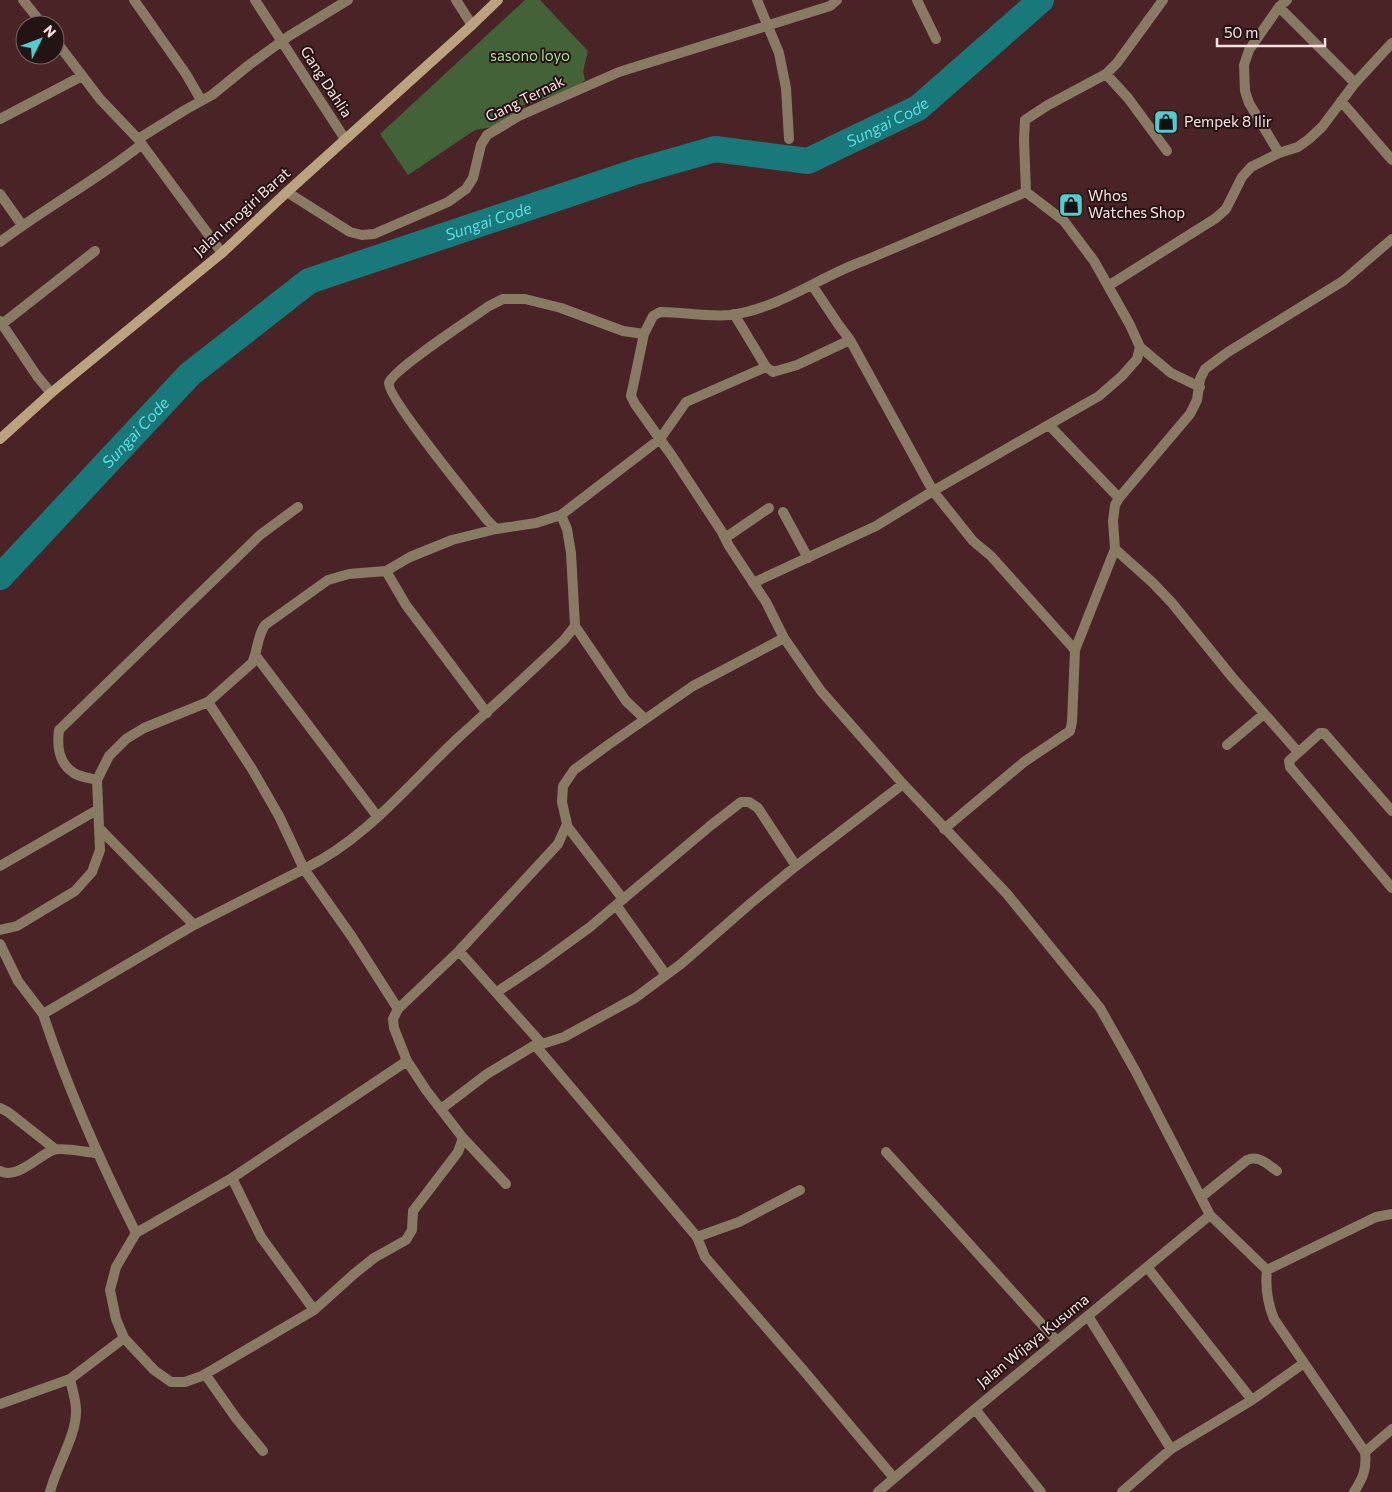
<svg xmlns="http://www.w3.org/2000/svg" width="1392" height="1492" viewBox="0 0 1392 1492" font-family="Commissioner,sans-serif">
  <style>
    .green { fill: #446237 }
    .lines { fill: none; stroke-linecap: round; stroke-linejoin: round }
    .river { stroke: #19787a; stroke-width: 26 }
    .minor { stroke: #897a64; stroke-width: 10 }
    .secondary { stroke: #bba37f; stroke-width: 10 }
    .labels { text-anchor: middle; stroke-width: 4; stroke-linejoin: round; paint-order: stroke }
    .park-label { font-size: 15px; fill: #a9de94; stroke: #241313 }
    .street-label { font-size: 15px; fill: #fbe1e1; stroke: #241313 }
    .poi-label { font-size: 15px; fill: #fbe1e1; stroke: #241313; text-anchor: start }
    .water-label { font-size: 16px; font-style: italic; fill: #5cdddf; stroke: #241313 }
  </style>
  <rect width="100%" height="100%" fill="#492326"/>
  <path class="green" d="M 525,0 L 540,0 L 588,51 L 583,72 L 585,80 L 574,89 L 515,108 L 510,124 L 475,130 L 408,175 L 380,134 Z"/>
  <g class="lines">
    <path class="river" id="s1" d="M 0,577 L 190,374 L 309,281 L 638,171 L 715,149 L 808,161 L 918,108 L 1041,0"/>
    <path class="minor" d="M 23,0 L 43,25
      M 134,0 L 186,74 L 201,100
      M 255,0 L 345,139
      M 456,0 L 472,25
      M 757,0 L 779,53 L 786,88 L 789,139
      M 917,0 L 936,39
      M 1279,7 L 1355,83
      M 55,40 L 100,99 L 138,139 L 222,253
      M 1106,74 L 1128,98 L 1167,151
      M 1341,101 L 1392,160
      M 0,119 L 82,76
      M 138,139 L 185,110 L 212,95 L 249,65 L 289,36 L 348,0
      M 1279,153 L 1249,103 L 1245,91 L 1244,65 L 1249,50 L 1279,7 L 1287,0
      M 287,192 L 350,232 L 362,235 L 374,234 L 448,202 L 466,189 L 473,178 L 481,145 L 487,135 L 519,116 L 619,72 L 830,6 L 837,0
      M 1026,192 L 866,260 C 820,276 779,309 730,315 C 707,317 683,312 660,312 L 653,316 L 644,334 L 631,396 L 635,404 L 672,456 L 722,532 L 729,546 L 766,602 L 784,638 L 821,691 L 903,784 L 1007,894 L 1100,1008 L 1136,1072 L 1210,1215 L 1267,1270 L 1376,1217 L 1392,1214
      M 1026,192 L 1064,221 L 1094,261 L 1130,325 L 1140,347 L 1137,359 L 1122,376 L 1099,396 L 933,491 L 973,541 L 991,556 L 1075,650
      M 1026,192 L 1024,140 L 1025,120 L 1048,105 L 1106,74 L 1117,63 L 1163,0
      M 0,194 L 22,225
      M 0,242 C 46,207 97,180 142,144
      M 1108,286 L 1216,218 L 1226,209 L 1242,177 L 1251,167 L 1279,153 L 1298,147 L 1309,139 L 1322,127 L 1355,83 L 1392,43
      M 734,314 L 766,367 L 773,372 L 797,365 L 850,340
      M 0,321 L 37,376 L 51,393
      M 2,324 L 95,251
      M 1140,347 L 1171,373 L 1200,387
      M 1049,425 L 1119,498
      M 783,512 L 808,558
      M 561,515 L 660,439 L 686,402 L 766,367
      M 496,529 L 487,520 C 473,502 386,396 389,383 C 392,370 474,317 489,306 L 503,299 L 525,299 L 561,308 L 623,331 L 644,334
      M 725,538 L 769,508
      M 1115,549 L 1153,583 L 1172,603 L 1232,677 L 1298,752
      M 753,583 L 876,526 L 933,491 L 850,340 L 838,324 L 812,285
      M 256,656 L 377,816
      M 208,702 L 252,769 L 279,816 L 304,869 C 366,839 409,784 458,738 C 493,706 529,674 564,640 L 575,626
      M 487,713 L 406,605 L 386,571 L 410,557 L 452,540 L 496,529 L 536,523 L 561,515 L 567,529 L 571,553 L 575,626 L 626,701 L 645,719
      M 1227,745 L 1264,714
      M 97,780 C 90,778 80,777 74,773 C 58,763 57,746 59,730 L 260,535 L 298,507
      M 1392,811 L 1324,733 L 1320,733 L 1289,761 L 1290,767 L 1392,888
      M 567,826 L 623,899
      M 99,828 L 194,925
      M 944,829 L 1024,762 L 1070,731 L 1072,722 L 1075,650 L 1115,549 L 1113,521 L 1115,505 L 1119,498 L 1190,414 L 1197,400 L 1200,379 L 1205,369 L 1228,352 L 1343,281 L 1392,239
      M 0,866 L 97,810
      M 616,905 L 666,975
      M 0,930 L 17,926 L 75,891 L 92,872 L 100,850 L 97,780 L 109,756 L 126,739 L 144,728 L 208,702 L 252,663 C 258,651 257,636 265,625 L 328,580 L 349,574 L 386,571
      M 0,944 L 18,981 L 43,1014
      M 459,951 L 542,1044 L 564,1037 L 635,998 L 666,975 L 681,964 L 751,903 L 796,866 L 903,784
      M 497,992 L 542,962 L 590,927 L 710,826 L 741,802 L 749,802 L 758,808 L 796,866
      M 535,1045 L 697,1237 L 705,1257 L 804,1371 L 894,1478
      M 407,1061 L 426,1090 L 463,1138 L 458,1152 L 413,1211 L 412,1230 L 406,1240 L 374,1258 L 354,1274 L 314,1310 L 202,1376 L 185,1382 L 171,1382 L 154,1370 L 124,1338 L 116,1319 L 110,1290 L 116,1267 L 136,1233 L 232,1178 L 407,1061 L 394,1028 L 393,1019 L 398,1009 L 459,951 L 558,844 L 567,824 L 562,802 L 563,786 L 574,770 L 608,745 L 693,686 L 784,638
      M 0,1108 L 8,1112 L 55,1149
      M 441,1109 L 487,1074 L 535,1045 L 541,1044
      M 463,1138 L 506,1184
      M 886,1152 L 1057,1341
      M 0,1171 C 17,1180 38,1156 53,1150 C 61,1147 86,1152 96,1153
      M 232,1178 L 261,1237 L 314,1310
      M 1201,1197 L 1247,1160 C 1259,1155 1267,1164 1277,1171
      M 136,1233 C 100,1161 68,1090 43,1014 L 194,925 L 304,869 L 352,937 L 398,1009
      M 697,1237 L 739,1222 L 800,1190
      M 1147,1267 L 1252,1400
      M 1267,1270 C 1265,1288 1267,1302 1274,1319 L 1365,1452 C 1367,1469 1363,1478 1354,1492
      M 1088,1316 L 1171,1449
      M 205,1374 L 236,1418 L 263,1451
      M 0,1404 L 70,1379 L 124,1338
      M 975,1409 L 1041,1492
      M 1365,1452 L 1392,1429
      M 50,1492 C 56,1467 77,1435 76,1410 C 76,1400 72,1389 70,1379
      M 878,1492 L 975,1409 L 1210,1215
      M 1122,1492 L 1171,1449 L 1252,1400 L 1304,1363"/>
    <path class="secondary" d="M 0,439 L 51,393 L 222,253 L 287,192 L 472,25 L 498,0"/>
  </g>
  <defs>
    <symbol id="shop-square" viewBox="-11 -11 22 22"><rect x="-9" y="-9" width="18" height="18" rx="4" fill="#52cdcf" stroke="#241313"/><path d="M-5-2.5h2.3a2.7 3.5 0 0 1 5.4 0H5L5.5 6h-11ZM-1.5-2.5h3a1.5 2.3 0 0 0-3 0Z" fill="#111"/></symbol>
  </defs>
  <g fill-rule="evenodd">
    <use href="#shop-square" x="1152" y="108" width="28" height="28"/>
    <use href="#shop-square" x="1057" y="191" width="28" height="28"/>
  </g>
  <g class="labels">
    <g class="park-label">
      <text x="530" y="61">sasono loyo</text>
    </g>
    <g class="street-label">
      <text transform="translate(326 82) rotate(57)" y="5">Gang Dahlia</text>
      <text transform="translate(525 99) rotate(-26)" y="5">Gang Ternak</text>
      <text transform="translate(242 212) rotate(-42)" y="5">Jalan Imogiri Barat</text>
      <text transform="translate(1033 1341) rotate(-39)" y="5">Jalan Wijaya Kusuma</text>
    </g>
    <g class="poi-label">
      <text x="1184" y="127">Pempek 8 Ilir</text>
      <text x="1088" y="201">Whos<tspan x="1088" dy="17">Watches Shop</tspan></text>
    </g>
    <g class="water-label">
      <text dy="6" stroke="none"><textPath href="#s1" startOffset="1038">Sungai Code</textPath></text>
      <text dy="6" stroke="none"><textPath href="#s1" startOffset="618">Sungai Code</textPath></text>
      <text dy="6" stroke="none"><textPath href="#s1" startOffset="198">Sungai Code</textPath></text>
    </g>
  </g>
  <g transform="translate(40 40) rotate(48)"><circle r="24" fill="#241313" stroke="#7a6565"/>
  <path d="M0-4L9 19L0 12L-9 19Z" fill="#52cdcf"/>
  <text y="-8" font-size="14" font-weight="bold" text-anchor="middle" fill="#fbe1e1">N</text>
  </g>
  <path d="M1217 38v8h108v-8" fill="none" stroke="#fbe1e1" stroke-width="2.5"/>
  <text x="1224" y="38" font-size="15" fill="#fbe1e1" stroke="#241313" stroke-width="4" paint-order="stroke">50 m</text>
</svg>
